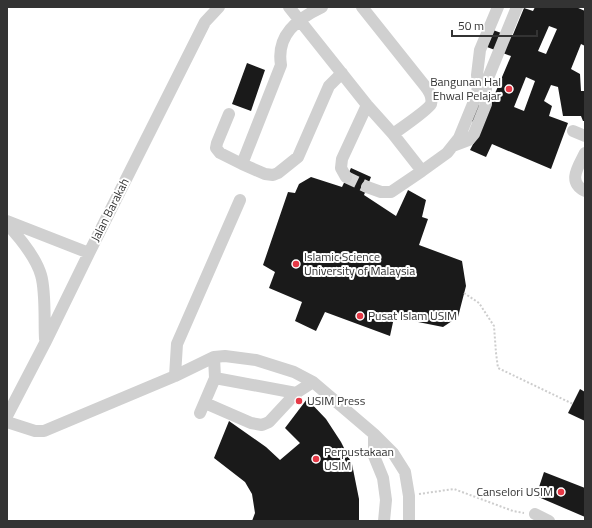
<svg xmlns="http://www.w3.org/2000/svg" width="592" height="528" viewBox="0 0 592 528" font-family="'Titillium Web',sans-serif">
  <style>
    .building { fill: #1a1a1a; fill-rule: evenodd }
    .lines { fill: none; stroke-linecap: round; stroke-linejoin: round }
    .minor-tunnel { stroke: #d6d6d6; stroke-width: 12; stroke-dasharray: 12 6; stroke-linecap: butt }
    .path { stroke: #cdcdcd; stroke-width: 2; stroke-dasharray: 2 2; stroke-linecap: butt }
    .minor { stroke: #d0d0d0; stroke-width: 12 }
    .poi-dot { fill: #e63946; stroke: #fff; stroke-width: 1.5 }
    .labels { text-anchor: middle; stroke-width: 4; stroke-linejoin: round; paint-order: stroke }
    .poi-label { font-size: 12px; fill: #333; stroke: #fff; text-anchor: start }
    .street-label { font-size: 12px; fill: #333; stroke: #fff }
  </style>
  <rect width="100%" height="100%" fill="#fff"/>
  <path class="building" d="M 535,7 L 576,7 L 585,11 L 585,46 L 581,44 L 571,69 L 580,74 L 581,91 L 585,91 L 585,121 L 583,121 L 581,116 L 563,116 L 558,87 L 551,85 L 544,101 L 552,106 L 549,116 L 568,123 L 551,169 L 492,144 L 486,157 L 470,150 L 482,127 L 470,120 L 477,104 L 488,110 L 511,56 L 487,47 L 493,30 L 512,37 L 524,8 L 533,11 ZM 549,26 L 557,29 L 546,54 L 538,51 ZM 526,77 L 535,81 L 524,111 L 514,107 Z
    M 247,63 L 265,70 L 251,111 L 232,104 Z
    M 351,168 L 371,177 L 364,195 L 396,216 L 408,190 L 426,200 L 422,217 L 428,219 L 419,245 L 462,261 L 466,286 L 458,317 L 443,327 L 418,322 L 395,313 L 390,336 L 325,312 L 316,331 L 295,321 L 302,302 L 269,288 L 275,272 L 263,265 L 288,192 L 295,193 L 299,184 L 311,177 L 342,187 Z
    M 580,389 L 585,392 L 585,421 L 568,413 Z
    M 307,399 L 326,419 L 341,442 L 352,464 L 359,499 L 359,521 L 252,521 L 255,513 L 252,494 L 245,482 L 214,458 L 229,421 L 266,447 L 280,460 L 300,443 L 285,428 Z
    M 544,472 L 585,488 L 585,517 L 536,496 Z"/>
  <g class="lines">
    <path class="minor-tunnel" d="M 346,177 L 367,187"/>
    <path class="path" d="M 464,293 L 479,303 L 494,326 L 496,353 L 498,368 L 573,404
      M 419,494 L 454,489 L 513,511 L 524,513"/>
    <path class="minor" d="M 289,7 L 367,105 L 393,134 L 422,171 L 447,153 L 459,138 L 477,94 L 478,84 L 477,75 L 480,50 L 498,7
      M 362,7 L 425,86 C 429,91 433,97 431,104 C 428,110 400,129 393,134
      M 229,114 L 217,143 L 216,148 L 220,153 L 242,164 L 281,65 C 276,35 297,19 322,7
      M 573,131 L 585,136
      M 453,146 L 469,140 L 474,134 L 486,104 L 486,83 L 517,7
      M 585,153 C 578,167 567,182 585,191
      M 242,164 L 265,174 L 273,175 L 278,173 L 298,157 L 329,86 L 342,73
      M 346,177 L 341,168 L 342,159 L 367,105
      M 367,187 L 381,192 L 391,192 L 422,171
      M 7,221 L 89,253
      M 7,224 C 19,237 36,258 41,275 C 46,292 44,321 45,339
      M 175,376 L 177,344 L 240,200
      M 215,378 L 296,393
      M 205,403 L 251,423 L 262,425 L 269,422 L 296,393 L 313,382
      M 200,413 L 215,378 L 214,357
      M 7,416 L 45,343 L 89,253 L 205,22 L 219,7
      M 7,422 L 35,431 L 44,431 L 175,376 L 214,357 L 225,356 L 256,360 L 294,372 L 313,382 L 374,434 L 393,453 L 405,472 L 409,496 L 409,521
      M 374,434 L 374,456 L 383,478 L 386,500 L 384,521
      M 535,514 L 549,521"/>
  </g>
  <g class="poi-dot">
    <circle cx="509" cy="89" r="4"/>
    <circle cx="296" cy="264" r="4"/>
    <circle cx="360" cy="316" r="4"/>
    <circle cx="299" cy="401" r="4"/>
    <circle cx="316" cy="459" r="4"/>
    <circle cx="561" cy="492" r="4"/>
  </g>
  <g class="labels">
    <g class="poi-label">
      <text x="501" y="86" text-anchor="end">Bangunan Hal<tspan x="501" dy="14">Ehwal Pelajar</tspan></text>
      <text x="304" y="261">Islamic Science<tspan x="304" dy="14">University of Malaysia</tspan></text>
      <text x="368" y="320">Pusat Islam USIM</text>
      <text x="307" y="405">USIM Press</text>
      <text x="324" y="456">Perpustakaan<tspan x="324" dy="14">USIM</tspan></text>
      <text x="553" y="496" text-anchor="end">Canselori USIM</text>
    </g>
    <g class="street-label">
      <text transform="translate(110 210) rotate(-63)" y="4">Jalan Barakah</text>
    </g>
  </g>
  <rect width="592" height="528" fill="none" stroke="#333333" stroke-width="16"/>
  <path d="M452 30v6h85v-6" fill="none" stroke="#333333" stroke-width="2"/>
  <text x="458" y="30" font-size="12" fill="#333333" stroke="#ffffff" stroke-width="3" paint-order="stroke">50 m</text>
</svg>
